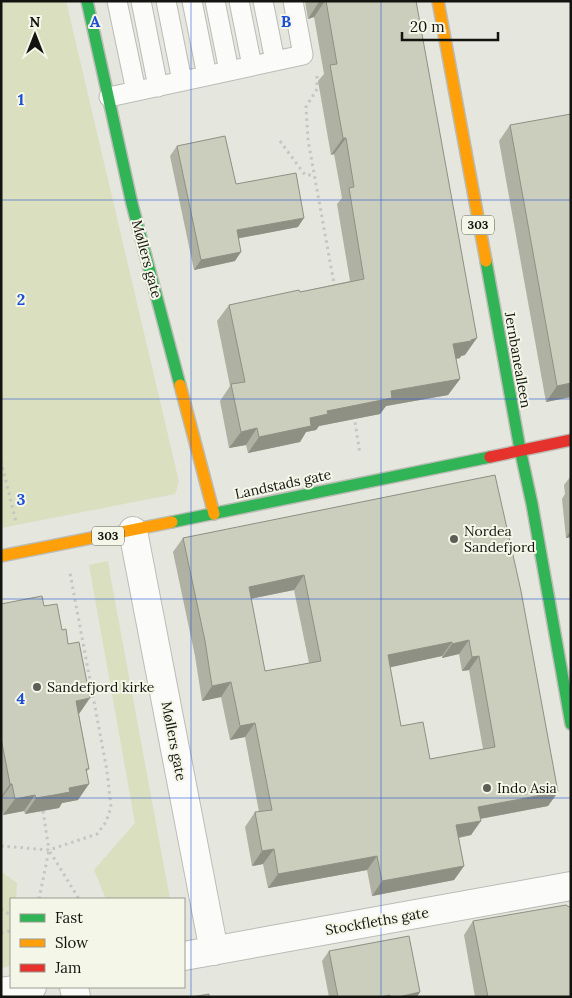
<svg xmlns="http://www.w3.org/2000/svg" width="572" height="998" viewBox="0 0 572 998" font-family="Lora,serif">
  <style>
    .green { fill: #d9dfbf }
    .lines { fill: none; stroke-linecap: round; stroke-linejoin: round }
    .lane-casing { stroke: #bbbcb6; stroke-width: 21 }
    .street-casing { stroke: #bbbcb6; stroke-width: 30 }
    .fast-casing { stroke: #bbbcb6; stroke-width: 14 }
    .slow-casing { stroke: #bbbcb6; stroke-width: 14 }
    .jam-casing { stroke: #bbbcb6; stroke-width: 14 }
    .path { stroke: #c5c6c3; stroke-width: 3; stroke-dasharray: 2.5 4; stroke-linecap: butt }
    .lane { stroke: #fbfbfa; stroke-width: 19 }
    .street { stroke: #fbfbfa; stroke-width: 28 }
    .fast { stroke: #30b455; stroke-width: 11 }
    .slow { stroke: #ff9f0a; stroke-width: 11 }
    .jam { stroke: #e5322d; stroke-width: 11 }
    .wall { fill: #afb1a2; fill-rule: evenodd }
    .shaded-wall { fill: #8e9084 }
    .building { fill: #cbcebc; stroke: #8e9084; fill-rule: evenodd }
    .grid { fill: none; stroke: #1d4ed8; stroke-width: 1; stroke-opacity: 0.55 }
    .poi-dot { fill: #5c5e57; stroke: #f4f7e8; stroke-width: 2 }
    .labels { text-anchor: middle; stroke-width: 4; stroke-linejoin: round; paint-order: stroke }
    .shield { fill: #f4f7e8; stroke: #565850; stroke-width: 1 }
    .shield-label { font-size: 12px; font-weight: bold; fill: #13140f }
    .street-label { font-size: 14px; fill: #13140f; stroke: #f4f7e8 }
    .poi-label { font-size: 14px; fill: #13140f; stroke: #f4f7e8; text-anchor: start }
    .grid-label { font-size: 16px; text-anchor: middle; font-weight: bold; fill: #1d4ed8; stroke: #f4f7e8; stroke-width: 4; stroke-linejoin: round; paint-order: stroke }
  </style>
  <rect width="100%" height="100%" fill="#e5e6de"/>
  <path class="green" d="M 1,1 L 66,1 L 179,482 L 175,494 L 1,528 Z
    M 108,561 L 110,574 L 170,899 L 106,899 L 94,870 L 135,823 L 89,565 Z
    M 1,872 L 17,883 L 16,899 L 11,899 L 11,966 L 1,968 Z"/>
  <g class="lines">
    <defs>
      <path id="lane" d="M 117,1 L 136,91
        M 141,1 L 158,87
        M 166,1 L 182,81
        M 192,1 L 207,76
        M 215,1 L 229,71
        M 239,1 L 252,66
        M 263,1 L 275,61
        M 109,97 L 303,55 L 293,1"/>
      <path id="street" d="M 133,531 L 214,951
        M 184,956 L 571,886
        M 74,987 L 76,997
        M 1,992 L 32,987"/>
      <path id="fast" d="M 87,1 L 132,204 L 180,385
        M 486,261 L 520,449
        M 520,449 L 532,504 L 571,724
        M 172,522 L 490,457"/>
      <path id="slow" d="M 438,1 L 486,261
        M 180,385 L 214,514
        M 1,556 L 172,522"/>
      <path id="jam" d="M 490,457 L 571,440"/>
    </defs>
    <use href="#lane" class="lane-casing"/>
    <use href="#street" class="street-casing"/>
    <use href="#fast" class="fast-casing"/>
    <use href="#slow" class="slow-casing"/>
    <use href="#jam" class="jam-casing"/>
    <path class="path" d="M 317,76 L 317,89 L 306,107 L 308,140 L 335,289
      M 280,141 L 305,175 L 314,175
      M 354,416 L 360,454
      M 1,461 L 16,522
      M 43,811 L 49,850
      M 1,846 L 49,850 L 97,834 L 106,822 L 111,807 L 107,771 L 70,573
      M 39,899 L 49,850 L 79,899
      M 1,909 L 11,915
      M 1,933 L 11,931"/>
    <use href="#lane" class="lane"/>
    <use href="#street" class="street"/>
    <use href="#fast" class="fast"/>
    <use href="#slow" class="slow"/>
    <use href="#jam" class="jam"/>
  </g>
  <path class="wall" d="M 305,1 L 416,1 L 465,355 L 461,356 L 460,358 L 456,359 L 460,379 L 448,395 L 386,406 L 380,414 L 319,426 L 316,430 L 306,432 L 300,442 L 248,453 L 246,445 L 229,448 L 220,401 L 230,386 L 217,321 L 229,305 L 300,292 L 350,281 L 337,204 L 342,198 L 334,154 L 331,155 L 318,81 L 324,74 L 314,17 L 308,19 Z
    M 510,125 L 571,397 L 546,402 L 499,141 Z
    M 177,146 L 236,184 L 298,227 L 239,238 L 235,261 L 194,270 L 170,156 Z
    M 495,475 L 558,792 L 548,806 L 480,819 L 471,835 L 459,838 L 464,866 L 454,880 L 372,896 L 367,870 L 268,888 L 263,864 L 252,866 L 245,827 L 255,812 L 259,812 L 245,737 L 230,740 L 221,697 L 202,701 L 195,656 L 173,552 L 183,538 ZM 294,590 L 309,663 L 265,671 L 251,599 ZM 459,654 L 462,671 L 469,670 L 483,749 L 430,759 L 401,726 L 390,667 L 442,656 L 442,658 Z
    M 571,476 L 571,537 L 566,538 L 562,499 L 565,494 L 564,485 Z
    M 1,604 L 44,606 L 79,714 L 89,769 L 86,772 L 78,800 L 62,803 L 59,808 L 25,814 L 24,811 L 3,815 L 1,804 Z
    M 473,921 L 571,997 L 475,997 L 464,935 Z
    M 329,951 L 417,997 L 329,997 L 322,961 Z"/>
  <path class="shaded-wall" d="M 325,1 L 314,17 L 308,19 L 319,2 Z
    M 343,138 L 346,138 L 334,154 L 331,155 Z
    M 304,218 L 298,227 L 230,240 L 237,230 Z
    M 241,252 L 235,261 L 194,270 L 201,260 Z
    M 477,338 L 465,355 L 461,356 L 460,358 L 442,361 L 453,344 Z
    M 460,379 L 448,395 L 386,406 L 380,414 L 319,426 L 316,430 L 306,432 L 300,442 L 248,453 L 259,437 L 327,411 L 391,391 Z
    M 571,383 L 571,397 L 546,402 L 557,386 Z
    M 257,428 L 246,445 L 229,448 L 241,432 Z
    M 571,530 L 571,537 L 566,538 Z
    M 304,575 L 294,590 L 239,601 L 249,587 Z
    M 469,640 L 459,654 L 442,658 L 452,644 Z
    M 452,642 L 442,656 L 378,670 L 388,655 Z
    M 479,656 L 469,670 L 462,671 L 472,657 Z
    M 231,682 L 221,697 L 202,701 L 212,686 Z
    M 90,698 L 79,714 L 65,717 L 76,701 Z
    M 255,723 L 245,737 L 230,740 L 240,726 Z
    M 10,784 L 12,784 L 1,799 L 1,797 Z
    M 89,784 L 78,800 L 62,803 L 59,808 L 25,814 L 36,798 L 69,788 Z
    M 558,792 L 548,806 L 468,821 L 478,807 Z
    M 35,795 L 24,811 L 3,815 L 15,799 Z
    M 481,821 L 471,835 L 446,840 L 456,825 Z
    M 274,849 L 263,864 L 252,866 L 262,851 Z
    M 377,856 L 367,870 L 268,888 L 278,874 Z
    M 464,866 L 454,880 L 372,896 L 382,881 Z
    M 420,992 L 417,997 L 398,997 Z"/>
  <path class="building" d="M 326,1 L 416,1 L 477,338 L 471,340 L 471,341 L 453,344 L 460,379 L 391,391 L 392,398 L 327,411 L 328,414 L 310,418 L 311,426 L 259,437 L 257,428 L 241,432 L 231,384 L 245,382 L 229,305 L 299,290 L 300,292 L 364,279 L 349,188 L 354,187 L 346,138 L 343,138 L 330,65 L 337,64 Z
    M 571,114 L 571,383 L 557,386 L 510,125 Z
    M 225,136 L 236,184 L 296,173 L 304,218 L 237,230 L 241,252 L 201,260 L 177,146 Z
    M 495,475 L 521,591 L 558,792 L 478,807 L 481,821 L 456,825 L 464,866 L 382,881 L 377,856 L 278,874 L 274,849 L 262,851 L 255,812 L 272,810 L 255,723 L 240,726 L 231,682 L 212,686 L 205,641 L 183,538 ZM 304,575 L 321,661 L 265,671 L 249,587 ZM 469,640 L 472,657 L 479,656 L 495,747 L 430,759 L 423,722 L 401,726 L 388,655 L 452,642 L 452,644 Z
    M 42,596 L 44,606 L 57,604 L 62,630 L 66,629 L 68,644 L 79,642 L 90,698 L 76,701 L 89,769 L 86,769 L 89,784 L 69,788 L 70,792 L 54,795 L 36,798 L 35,795 L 15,799 L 12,784 L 10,784 L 1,738 L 1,604 Z
    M 566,905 L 571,908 L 571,997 L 488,997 L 473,921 Z
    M 409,936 L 420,992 L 398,997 L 390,997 L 390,995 L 381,997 L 338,997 L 329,951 Z
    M 209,994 L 209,997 L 192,997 Z"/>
  <path class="grid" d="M 191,1 L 191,997M 381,1 L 381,997M 1,200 L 571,200M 1,399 L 571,399M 1,599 L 571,599M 1,798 L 571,798"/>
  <g class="poi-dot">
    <circle cx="454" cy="539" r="5"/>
    <circle cx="37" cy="687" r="5"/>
    <circle cx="487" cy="788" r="5"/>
  </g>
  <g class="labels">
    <g class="shield">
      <rect x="462" y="215.5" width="32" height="19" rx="4"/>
      <rect x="92" y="526.5" width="32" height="19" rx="4"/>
    </g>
    <g class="shield-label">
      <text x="478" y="229">303</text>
      <text x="108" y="540">303</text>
    </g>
    <g class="street-label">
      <text transform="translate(147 259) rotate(75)" y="5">Møllers gate</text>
      <text transform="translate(518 360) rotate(80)" y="5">Jernbanealleen</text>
      <text transform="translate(283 484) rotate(-12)" y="5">Landstads gate</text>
      <text transform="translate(174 741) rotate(79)" y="5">Møllers gate</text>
      <text transform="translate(377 921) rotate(-10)" y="5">Stockfleths gate</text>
    </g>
    <g class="poi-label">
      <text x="464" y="536">Nordea<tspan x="464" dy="16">Sandefjord</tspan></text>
      <text x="47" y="692">Sandefjord kirke</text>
      <text x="497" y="793">Indo Asia</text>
    </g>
  </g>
  <g class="grid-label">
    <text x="95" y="27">A</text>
    <text x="286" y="27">B</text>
    <text x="21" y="105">1</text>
    <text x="21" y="305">2</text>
    <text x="21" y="505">3</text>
    <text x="21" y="704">4</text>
  </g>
  <rect width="572" height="998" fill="none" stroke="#13140f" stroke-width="5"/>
  <rect x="10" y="898" width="175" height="90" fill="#f4f7e8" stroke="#9a9c91"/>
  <rect x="20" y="914" width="25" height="8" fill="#30b455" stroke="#9a9c91"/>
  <text x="55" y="923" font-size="15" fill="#13140f">Fast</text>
  <rect x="20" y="939" width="25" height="8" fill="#ff9f0a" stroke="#9a9c91"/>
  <text x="55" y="948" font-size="15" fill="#13140f">Slow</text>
  <rect x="20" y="964" width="25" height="8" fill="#e5322d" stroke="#9a9c91"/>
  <text x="55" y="973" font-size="15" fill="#13140f">Jam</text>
  <g transform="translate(35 35)" stroke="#f4f7e8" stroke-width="4" paint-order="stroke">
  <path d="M0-4L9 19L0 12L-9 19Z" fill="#13140f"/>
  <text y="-8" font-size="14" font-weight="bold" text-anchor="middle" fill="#13140f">N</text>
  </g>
  <path d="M402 32v8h96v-8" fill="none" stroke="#13140f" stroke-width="2.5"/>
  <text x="410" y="32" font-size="15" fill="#13140f" stroke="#f4f7e8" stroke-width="4" paint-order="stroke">20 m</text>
</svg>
